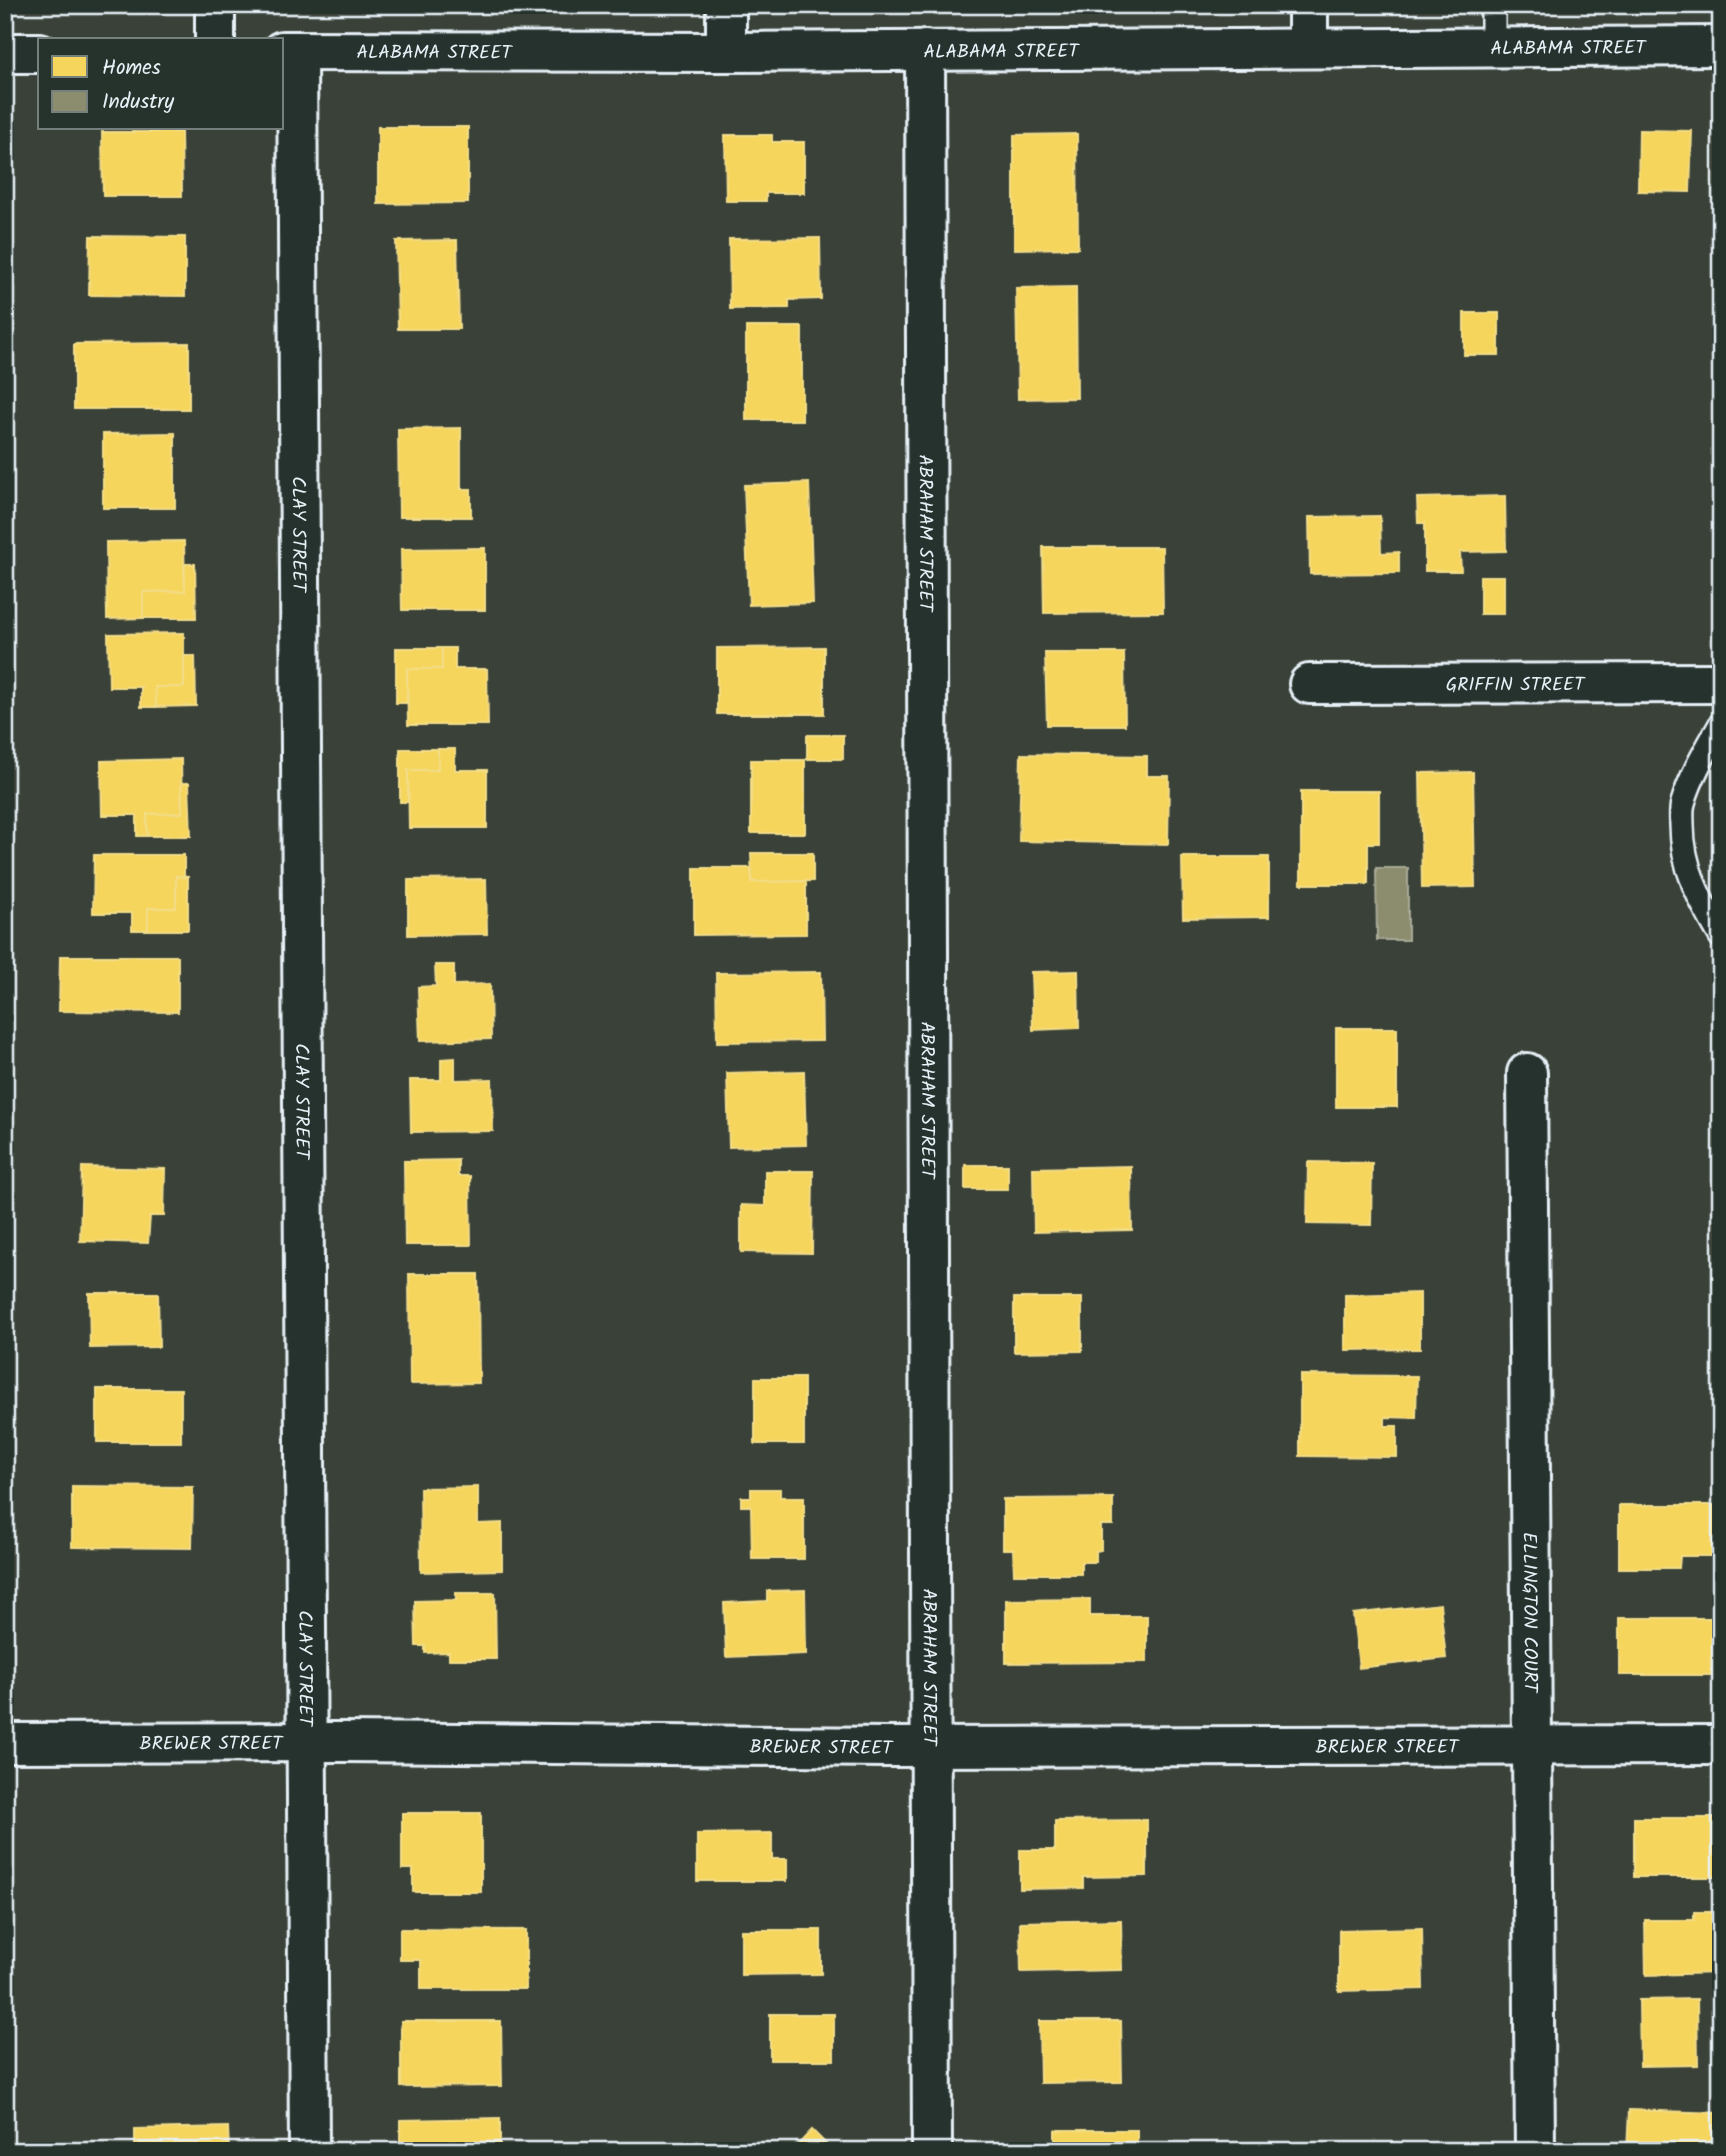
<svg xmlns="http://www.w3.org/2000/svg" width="1726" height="2156" viewBox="0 0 1726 2156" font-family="Kalam,sans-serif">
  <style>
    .homes { fill: #f6d55c; stroke: #f2dd8b; stroke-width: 2 }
    .industry { fill: #8c8c6e; stroke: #a8aa97; stroke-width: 2 }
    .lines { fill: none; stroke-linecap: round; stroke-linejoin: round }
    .lane-casing { stroke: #e8f1f8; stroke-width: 28 }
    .street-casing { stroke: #e8f1f8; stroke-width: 44 }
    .secondary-casing { stroke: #e8f1f8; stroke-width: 44 }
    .lane { stroke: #26332d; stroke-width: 23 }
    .street { stroke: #26332d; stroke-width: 38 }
    .secondary { stroke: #26332d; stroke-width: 38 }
    .labels { text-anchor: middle; stroke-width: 7; stroke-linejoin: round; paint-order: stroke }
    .street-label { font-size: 19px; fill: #e8f1f8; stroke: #26332d }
  </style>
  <rect width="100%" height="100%" fill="#3a4138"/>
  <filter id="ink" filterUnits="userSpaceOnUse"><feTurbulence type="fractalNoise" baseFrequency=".0143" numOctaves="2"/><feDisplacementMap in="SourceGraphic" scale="14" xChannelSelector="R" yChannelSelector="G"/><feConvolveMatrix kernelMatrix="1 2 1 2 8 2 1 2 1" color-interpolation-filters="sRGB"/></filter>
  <g filter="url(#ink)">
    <path class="homes" d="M 378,127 L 468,127 L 468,203 L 378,204 Z
      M 1639,130 L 1692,131 L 1690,192 L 1638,191 Z
      M 102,132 L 181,132 L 182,196 L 103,196 Z
      M 1077,134 L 1078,248 L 1014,249 L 1014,135 Z
      M 725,135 L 772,135 L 772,142 L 804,142 L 804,193 L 766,193 L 766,201 L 726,201 Z
      M 90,236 L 185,237 L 185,296 L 89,295 Z
      M 820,238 L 821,299 L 789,300 L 789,308 L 730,309 L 729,239 Z
      M 457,240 L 459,329 L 398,329 L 396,241 Z
      M 1076,287 L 1077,398 L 1018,399 L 1016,288 Z
      M 1464,313 L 1499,313 L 1499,355 L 1464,355 Z
      M 746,327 L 802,327 L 802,420 L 746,420 Z
      M 189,343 L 189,409 L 74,409 L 74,344 Z
      M 461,428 L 461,489 L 471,489 L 471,517 L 399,517 L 398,429 Z
      M 175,433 L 175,508 L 103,508 L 103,434 Z
      M 809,483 L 813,603 L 749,605 L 744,485 Z
      M 1505,496 L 1506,551 L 1460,552 L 1461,571 L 1425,571 L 1425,523 L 1418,523 L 1417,498 Z
      M 1380,516 L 1381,553 L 1399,552 L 1399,573 L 1310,574 L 1309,517 Z
      M 184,541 L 185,591 L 143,592 L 143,618 L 107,619 L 106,542 Z
      M 1043,547 L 1162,547 L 1163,612 L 1044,613 Z
      M 485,548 L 485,610 L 402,610 L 401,549 Z
      M 184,564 L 195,564 L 196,618 L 143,618 L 143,592 L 185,591 Z
      M 1480,576 L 1504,576 L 1504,614 L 1480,614 Z
      M 184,633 L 184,687 L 155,687 L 156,707 L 141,707 L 141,687 L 109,687 L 108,634 Z
      M 824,647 L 824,714 L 717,714 L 717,648 Z
      M 396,648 L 442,648 L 442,669 L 407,669 L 407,703 L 396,703 Z
      M 442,648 L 455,648 L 455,669 L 487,669 L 488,725 L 408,725 L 407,669 L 442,669 Z
      M 1045,653 L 1124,653 L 1125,725 L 1047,725 Z
      M 184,656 L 195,656 L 196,706 L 156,707 L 155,687 L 184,687 Z
      M 807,735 L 843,735 L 843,759 L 807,759 Z
      M 400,749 L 438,749 L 438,770 L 408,770 L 408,802 L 400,802 Z
      M 438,749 L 455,749 L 455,770 L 487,770 L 487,828 L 409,828 L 408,770 L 438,770 Z
      M 1021,754 L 1147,756 L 1147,776 L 1169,776 L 1168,844 L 1019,841 Z
      M 181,759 L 182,813 L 147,814 L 147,836 L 137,836 L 137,815 L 102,815 L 101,761 Z
      M 751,760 L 805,760 L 805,833 L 751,833 Z
      M 1473,772 L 1475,887 L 1422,888 L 1420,773 Z
      M 181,783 L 189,783 L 191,836 L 147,836 L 147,814 L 182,813 Z
      M 1301,791 L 1379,791 L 1379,843 L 1368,843 L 1368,884 L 1301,884 Z
      M 751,853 L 813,853 L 813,881 L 752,882 Z
      M 94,855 L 184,855 L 184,877 L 176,876 L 176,908 L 148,908 L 148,930 L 132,930 L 132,913 L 93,913 Z
      M 1182,857 L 1269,857 L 1269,917 L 1183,918 Z
      M 694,868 L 751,868 L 752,882 L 806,881 L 806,934 L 694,935 Z
      M 176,876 L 188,877 L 188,930 L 148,930 L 148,908 L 176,908 Z
      M 486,879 L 487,934 L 408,935 L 408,880 Z
      M 60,956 L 178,956 L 178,1012 L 59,1011 Z
      M 435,965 L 454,965 L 454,985 L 490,984 L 491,1039 L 420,1041 L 418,987 L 436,986 Z
      M 1078,971 L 1079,1028 L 1033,1030 L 1031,972 Z
      M 821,972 L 822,1041 L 717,1042 L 716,973 Z
      M 1336,1028 L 1397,1028 L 1397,1107 L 1336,1107 Z
      M 455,1058 L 455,1080 L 492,1079 L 493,1131 L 411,1132 L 410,1080 L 441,1080 L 441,1059 Z
      M 804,1071 L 806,1145 L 729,1147 L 727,1073 Z
      M 458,1160 L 458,1176 L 470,1176 L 471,1245 L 405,1245 L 404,1161 Z
      M 1308,1162 L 1372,1163 L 1371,1225 L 1307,1224 Z
      M 965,1165 L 1008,1165 L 1008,1189 L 965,1189 Z
      M 1131,1166 L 1132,1230 L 1034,1232 L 1033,1168 Z
      M 82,1167 L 165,1169 L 164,1216 L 150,1216 L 148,1243 L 80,1241 Z
      M 765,1171 L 813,1171 L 812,1253 L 741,1252 L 741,1205 L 765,1206 Z
      M 409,1274 L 478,1274 L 479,1383 L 410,1384 Z
      M 89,1293 L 158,1293 L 159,1347 L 90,1348 Z
      M 1420,1293 L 1420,1349 L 1345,1350 L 1345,1295 Z
      M 1014,1298 L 1082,1298 L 1082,1351 L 1014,1352 Z
      M 1300,1375 L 1417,1376 L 1416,1418 L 1385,1417 L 1385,1426 L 1397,1426 L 1397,1457 L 1300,1456 Z
      M 755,1378 L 804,1378 L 804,1444 L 755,1444 Z
      M 97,1389 L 181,1389 L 181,1442 L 97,1442 Z
      M 72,1486 L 193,1487 L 192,1548 L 72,1547 Z
      M 478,1487 L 478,1524 L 502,1523 L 502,1570 L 421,1572 L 420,1488 Z
      M 751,1489 L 780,1489 L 780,1497 L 804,1497 L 804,1559 L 752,1559 L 751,1506 L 741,1506 L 741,1497 L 751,1497 Z
      M 1113,1498 L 1113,1525 L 1101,1525 L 1101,1550 L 1096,1551 L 1096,1562 L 1081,1562 L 1081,1574 L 1014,1574 L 1013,1549 L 1003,1549 L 1003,1499 Z
      M 1619,1505 L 1721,1505 L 1721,1556 L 1680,1556 L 1679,1568 L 1619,1568 Z
      M 805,1590 L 806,1654 L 726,1657 L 724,1603 L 767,1601 L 767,1591 Z
      M 456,1593 L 495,1593 L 496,1659 L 449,1659 L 449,1652 L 425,1653 L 425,1646 L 416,1646 L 415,1601 L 456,1600 Z
      M 1090,1599 L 1090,1616 L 1147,1616 L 1147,1662 L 1006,1663 L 1006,1600 Z
      M 1440,1604 L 1446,1658 L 1359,1668 L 1353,1614 Z
      M 1619,1618 L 1721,1618 L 1721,1675 L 1619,1675 Z
      M 402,1813 L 481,1813 L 481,1892 L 413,1892 L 413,1869 L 402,1869 Z
      M 1634,1818 L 1721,1818 L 1721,1877 L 1634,1877 Z
      M 1147,1820 L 1147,1876 L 1083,1877 L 1083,1888 L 1020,1889 L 1020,1850 L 1055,1850 L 1055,1821 Z
      M 772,1833 L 772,1859 L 787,1859 L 787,1881 L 697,1881 L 697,1834 Z
      M 1694,1912 L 1721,1912 L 1721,1973 L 1646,1975 L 1645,1920 L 1694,1920 Z
      M 1121,1920 L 1122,1970 L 1021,1972 L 1020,1922 Z
      M 1422,1928 L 1423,1989 L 1339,1991 L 1339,1930 Z
      M 400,1929 L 526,1930 L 526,1989 L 421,1989 L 421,1960 L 400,1960 Z
      M 741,1930 L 821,1930 L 821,1974 L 741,1975 Z
      M 1697,1999 L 1698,2065 L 1640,2066 L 1639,2000 Z
      M 770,2014 L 834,2014 L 834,2060 L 770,2060 Z
      M 401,2021 L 501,2021 L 502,2086 L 401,2087 Z
      M 1039,2021 L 1121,2021 L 1122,2082 L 1040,2083 Z
      M 1629,2110 L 1721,2113 L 1721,2151 L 1627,2151 Z
      M 500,2118 L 500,2151 L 400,2151 L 400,2120 Z
      M 228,2127 L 229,2151 L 135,2151 L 135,2129 Z
      M 812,2130 L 833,2151 L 792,2151 Z
      M 1055,2130 L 1137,2130 L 1137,2151 L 1055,2151 Z"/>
    <path class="industry" d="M 1376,868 L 1408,868 L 1408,940 L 1377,940 Z"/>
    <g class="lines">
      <defs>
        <path id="lane" d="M 1493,5 L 1493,47
          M 1721,724 C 1707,749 1691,775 1683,803 C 1681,810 1682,818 1682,825 C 1682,867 1700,901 1721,936"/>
        <g id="street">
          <path d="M 215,5 L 215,40"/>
          <path d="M 726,5 L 726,52"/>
          <path d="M 1308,5 L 1308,48"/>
          <path id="s1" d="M 925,50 L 932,2151"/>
          <path id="s2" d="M 297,51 L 309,2151"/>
          <path id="s3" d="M 1309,684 L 1721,683"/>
          <path id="s4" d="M 1527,1073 L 1535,2151"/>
          <path id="s5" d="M 5,1743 L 344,1742 L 886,1747 L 1721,1745"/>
        </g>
        <g id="secondary">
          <path id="s6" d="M 282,51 L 726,52 L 1721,46"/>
          <path d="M 5,53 L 40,53"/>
        </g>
      </defs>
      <use href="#lane" class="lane-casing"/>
      <use href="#street" class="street-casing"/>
      <use href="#secondary" class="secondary-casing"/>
      <use href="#lane" class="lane"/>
      <use href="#street" class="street"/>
      <use href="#secondary" class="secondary"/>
    </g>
  </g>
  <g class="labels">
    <g class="street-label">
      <text dy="7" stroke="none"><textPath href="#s6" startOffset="1286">ALABAMA STREET</textPath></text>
      <text dy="7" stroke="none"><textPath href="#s6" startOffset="719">ALABAMA STREET</textPath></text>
      <text dy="7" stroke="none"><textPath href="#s6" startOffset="152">ALABAMA STREET</textPath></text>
      <text dy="7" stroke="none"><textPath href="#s2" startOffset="483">CLAY STREET</textPath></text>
      <text dy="7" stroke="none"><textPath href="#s1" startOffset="483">ABRAHAM STREET</textPath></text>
      <text dy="7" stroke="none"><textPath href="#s3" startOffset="206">GRIFFIN STREET</textPath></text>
      <text dy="7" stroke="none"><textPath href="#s2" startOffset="1050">CLAY STREET</textPath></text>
      <text dy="7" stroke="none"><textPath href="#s1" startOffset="1050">ABRAHAM STREET</textPath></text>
      <text dy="7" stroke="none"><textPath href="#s4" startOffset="539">ELLINGTON COURT</textPath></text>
      <text dy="7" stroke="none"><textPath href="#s2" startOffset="1617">CLAY STREET</textPath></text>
      <text dy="7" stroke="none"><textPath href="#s1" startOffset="1617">ABRAHAM STREET</textPath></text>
      <text dy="7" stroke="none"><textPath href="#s5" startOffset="206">BREWER STREET</textPath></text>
      <text dy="7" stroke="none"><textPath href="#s5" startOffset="1382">BREWER STREET</textPath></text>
      <text dy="7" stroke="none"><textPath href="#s5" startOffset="816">BREWER STREET</textPath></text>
    </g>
  </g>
  <rect width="1726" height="2156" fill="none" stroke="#26332d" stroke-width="28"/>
  <rect x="14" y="14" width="1698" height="2128" fill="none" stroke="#e8f1f8" stroke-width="2.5" filter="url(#ink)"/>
  <rect x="38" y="38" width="245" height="91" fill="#26332d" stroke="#747f7e" stroke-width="2"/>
  <rect x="52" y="56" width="35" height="21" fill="#f6d55c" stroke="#747f7e" stroke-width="2"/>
  <text x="102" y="74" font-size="21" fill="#e8f1f8">Homes</text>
  <rect x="52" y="91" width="35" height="21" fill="#8c8c6e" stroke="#747f7e" stroke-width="2"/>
  <text x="102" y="108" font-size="21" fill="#e8f1f8">Industry</text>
</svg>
